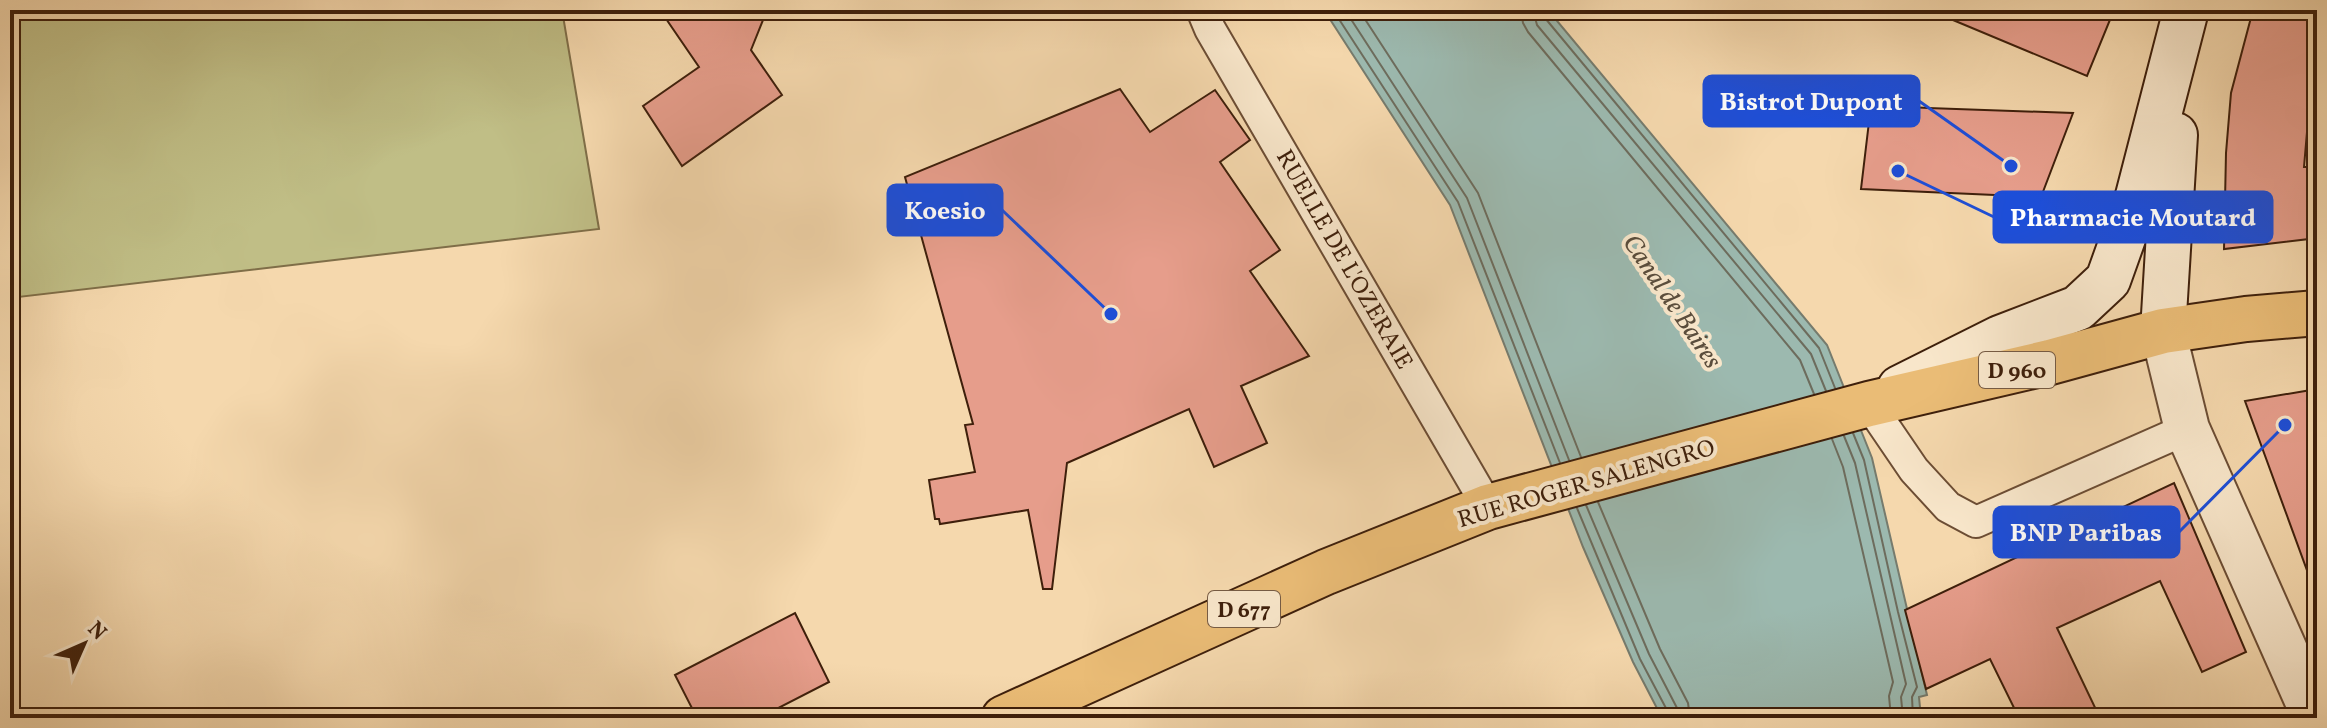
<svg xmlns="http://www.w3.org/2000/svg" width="2327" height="728" viewBox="0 0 2327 728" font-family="Vollkorn,serif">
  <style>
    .green { fill: #c0be86; stroke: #7f6e48; stroke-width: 2 }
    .water { fill: #9cb9af; stroke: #767b6d; stroke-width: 2 }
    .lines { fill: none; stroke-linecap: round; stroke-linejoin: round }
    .shore { stroke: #6d6c5d; stroke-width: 2 }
    .building { fill: #e69d8b; stroke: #3e1f0b; stroke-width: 2 }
    .service-casing { stroke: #6c4d34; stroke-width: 34 }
    .minor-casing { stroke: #6c4d34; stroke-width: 48 }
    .secondary-casing { stroke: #3e1f0b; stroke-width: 48 }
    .primary-casing { stroke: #3e1f0b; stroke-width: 48 }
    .service { stroke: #f8e6ca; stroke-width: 30 }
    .minor { stroke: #f8e6ca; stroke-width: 44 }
    .secondary { stroke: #f8e6ca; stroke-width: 44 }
    .primary { stroke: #eabc76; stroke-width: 44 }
    .labels { text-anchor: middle; stroke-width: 8; stroke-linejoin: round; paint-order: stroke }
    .shield { fill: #f8e6ca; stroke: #765b44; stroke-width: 2 }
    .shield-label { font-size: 22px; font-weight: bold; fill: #3e1f0b }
    .street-label { font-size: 24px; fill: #3e1f0b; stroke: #f8e6ca }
    .water-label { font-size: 26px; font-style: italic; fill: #5a4d3c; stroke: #f8e6ca }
    .leader { fill: none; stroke: #1d4ed8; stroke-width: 3 }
    .callout-dot { fill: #1d4ed8; stroke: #f8e6ca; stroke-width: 3 }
    .callout { fill: #1d4ed8; stroke: #1d4ed8; stroke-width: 3 }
    .callout-label { font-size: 26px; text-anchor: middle; font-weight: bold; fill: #fff }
  </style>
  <rect width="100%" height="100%" fill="#f5d8ad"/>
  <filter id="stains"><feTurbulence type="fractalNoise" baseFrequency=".0025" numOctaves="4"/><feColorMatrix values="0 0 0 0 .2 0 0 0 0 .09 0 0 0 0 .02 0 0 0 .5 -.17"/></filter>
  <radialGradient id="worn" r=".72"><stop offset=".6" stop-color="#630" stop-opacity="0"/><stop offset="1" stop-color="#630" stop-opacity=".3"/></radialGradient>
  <path class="green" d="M 10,10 L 562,10 L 599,229 L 10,298 Z"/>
  <path class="water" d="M 1324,10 L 1548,10 L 1827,345 L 1872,458 L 1927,695 L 1919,697 L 1921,718 L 1662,718 L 1633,662 L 1583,547 L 1450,205 Z"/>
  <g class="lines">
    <path class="shore" d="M 1333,10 L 1458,202 L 1560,463
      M 1345,10 L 1467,198 L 1569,460
      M 1359,10 L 1478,193 L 1581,457
      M 1521,10 L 1523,23 L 1528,32 L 1800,360 L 1814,394
      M 1533,10 L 1537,25 L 1811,354 L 1826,391
      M 1543,10 L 1545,18 L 1819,348 L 1835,388
      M 1853,433 L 1864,460 L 1898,612 L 1917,687 L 1912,697 L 1913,718
      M 1844,436 L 1855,463 L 1906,684 L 1901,697 L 1903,718
      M 1832,439 L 1843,467 L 1893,682 L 1889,696 L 1891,718
      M 1598,502 L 1660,649 L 1688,703 L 1690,718
      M 1586,505 L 1649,654 L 1677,708 L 1678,718
      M 1577,508 L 1640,659 L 1668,712 L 1668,718"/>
  </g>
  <path class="building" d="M 660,10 L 767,10 L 751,50 L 782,95 L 682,166 L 643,106 L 699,67 Z
    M 1929,10 L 2114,10 L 2087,76 Z
    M 2253,10 L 2317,10 L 2317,62 L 2313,62 L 2304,167 L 2317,167 L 2317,238 L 2224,249 L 2226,153 L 2231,93 Z
    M 1120,89 L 1150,132 L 1215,90 L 1250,140 L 1220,162 L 1280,250 L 1250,271 L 1309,356 L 1241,386 L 1267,443 L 1214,467 L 1189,409 L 1067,463 L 1052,589 L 1043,589 L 1028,510 L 940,524 L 939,519 L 935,519 L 929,480 L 975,472 L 965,425 L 973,424 L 905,177 Z
    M 1871,105 L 1928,108 L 2073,113 L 2041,197 L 1861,189 Z
    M 2317,389 L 2317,584 L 2312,584 L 2245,401 Z
    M 2174,483 L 2246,652 L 2202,672 L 2160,581 L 2057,628 L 2100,718 L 2019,718 L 1990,659 L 1926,689 L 1905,610 Z
    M 795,613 L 829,682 L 759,718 L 697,718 L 675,675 Z"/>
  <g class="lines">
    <defs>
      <path id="service" d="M 1202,10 L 1210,29 L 1488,507
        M 1869,404 L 1914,470 L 1948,507 L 1976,522 L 2187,429"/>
      <path id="minor" d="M 2163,331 L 2187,429 L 2315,718"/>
      <path id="secondary" d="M 2163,331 L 2175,135
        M 1900,388 L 2000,338 L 2078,308 L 2108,280 L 2138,196 L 2186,10"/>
      <path id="primary" d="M 1004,718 L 1326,572 L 1488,507 L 1869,404 L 2050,362 L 2163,331 L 2246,319 L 2317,313"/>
    </defs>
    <use href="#service" class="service-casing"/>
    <use href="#minor" class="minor-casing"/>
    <use href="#secondary" class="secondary-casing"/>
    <use href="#primary" class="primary-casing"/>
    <use href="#service" class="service"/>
    <use href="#minor" class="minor"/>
    <use href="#secondary" class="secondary"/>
    <use href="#primary" class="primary"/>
  </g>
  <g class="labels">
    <g class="shield">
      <rect x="1979" y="352" width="76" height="36" rx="6"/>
      <rect x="1208" y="591" width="72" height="36" rx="6"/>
    </g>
    <g class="shield-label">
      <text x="2017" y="378">D 960</text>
      <text x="1244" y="617">D 677</text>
    </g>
    <g class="street-label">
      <text transform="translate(1345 259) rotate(60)" y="8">RUELLE DE L'OZERAIE</text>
      <text transform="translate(1586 483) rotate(-16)" y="8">RUE ROGER SALENGRO</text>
    </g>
    <g class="water-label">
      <text transform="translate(1673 301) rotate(56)" y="9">Canal de Baires</text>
    </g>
  </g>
  <path class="leader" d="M2011 166L1919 101M1111 314L1002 210M1898 171L1994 217M2285 425L2179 532"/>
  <g class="callout-dot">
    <circle cx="2011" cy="166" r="8"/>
    <circle cx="1111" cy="314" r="8"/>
    <circle cx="1898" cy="171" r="8"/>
    <circle cx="2285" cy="425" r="8"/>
  </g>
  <g class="callout">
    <rect x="1704" y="76" width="215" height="50" rx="8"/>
    <rect x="888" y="185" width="114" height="50" rx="8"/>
    <rect x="1994" y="192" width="278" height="50" rx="8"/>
    <rect x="1994" y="507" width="185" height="50" rx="8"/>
  </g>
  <g class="callout-label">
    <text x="1811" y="110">Bistrot Dupont</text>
    <text x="945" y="219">Koesio</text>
    <text x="2133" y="226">Pharmacie Moutard</text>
    <text x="2086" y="541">BNP Paribas</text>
  </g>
  <rect width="2327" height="728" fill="none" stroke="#f5d8ad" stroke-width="40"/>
  <rect x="12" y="12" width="2303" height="704" fill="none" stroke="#3e1f0b" stroke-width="4"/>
  <rect x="20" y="20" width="2287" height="688" fill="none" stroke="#3e1f0b" stroke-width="2"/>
  <g transform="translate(84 644) rotate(45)" stroke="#f8e6ca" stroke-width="6" paint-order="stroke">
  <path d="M0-6L14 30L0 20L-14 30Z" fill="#3e1f0b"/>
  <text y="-12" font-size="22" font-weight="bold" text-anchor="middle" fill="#3e1f0b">N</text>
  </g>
  <rect width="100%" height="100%" filter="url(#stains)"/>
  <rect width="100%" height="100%" fill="url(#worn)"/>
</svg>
